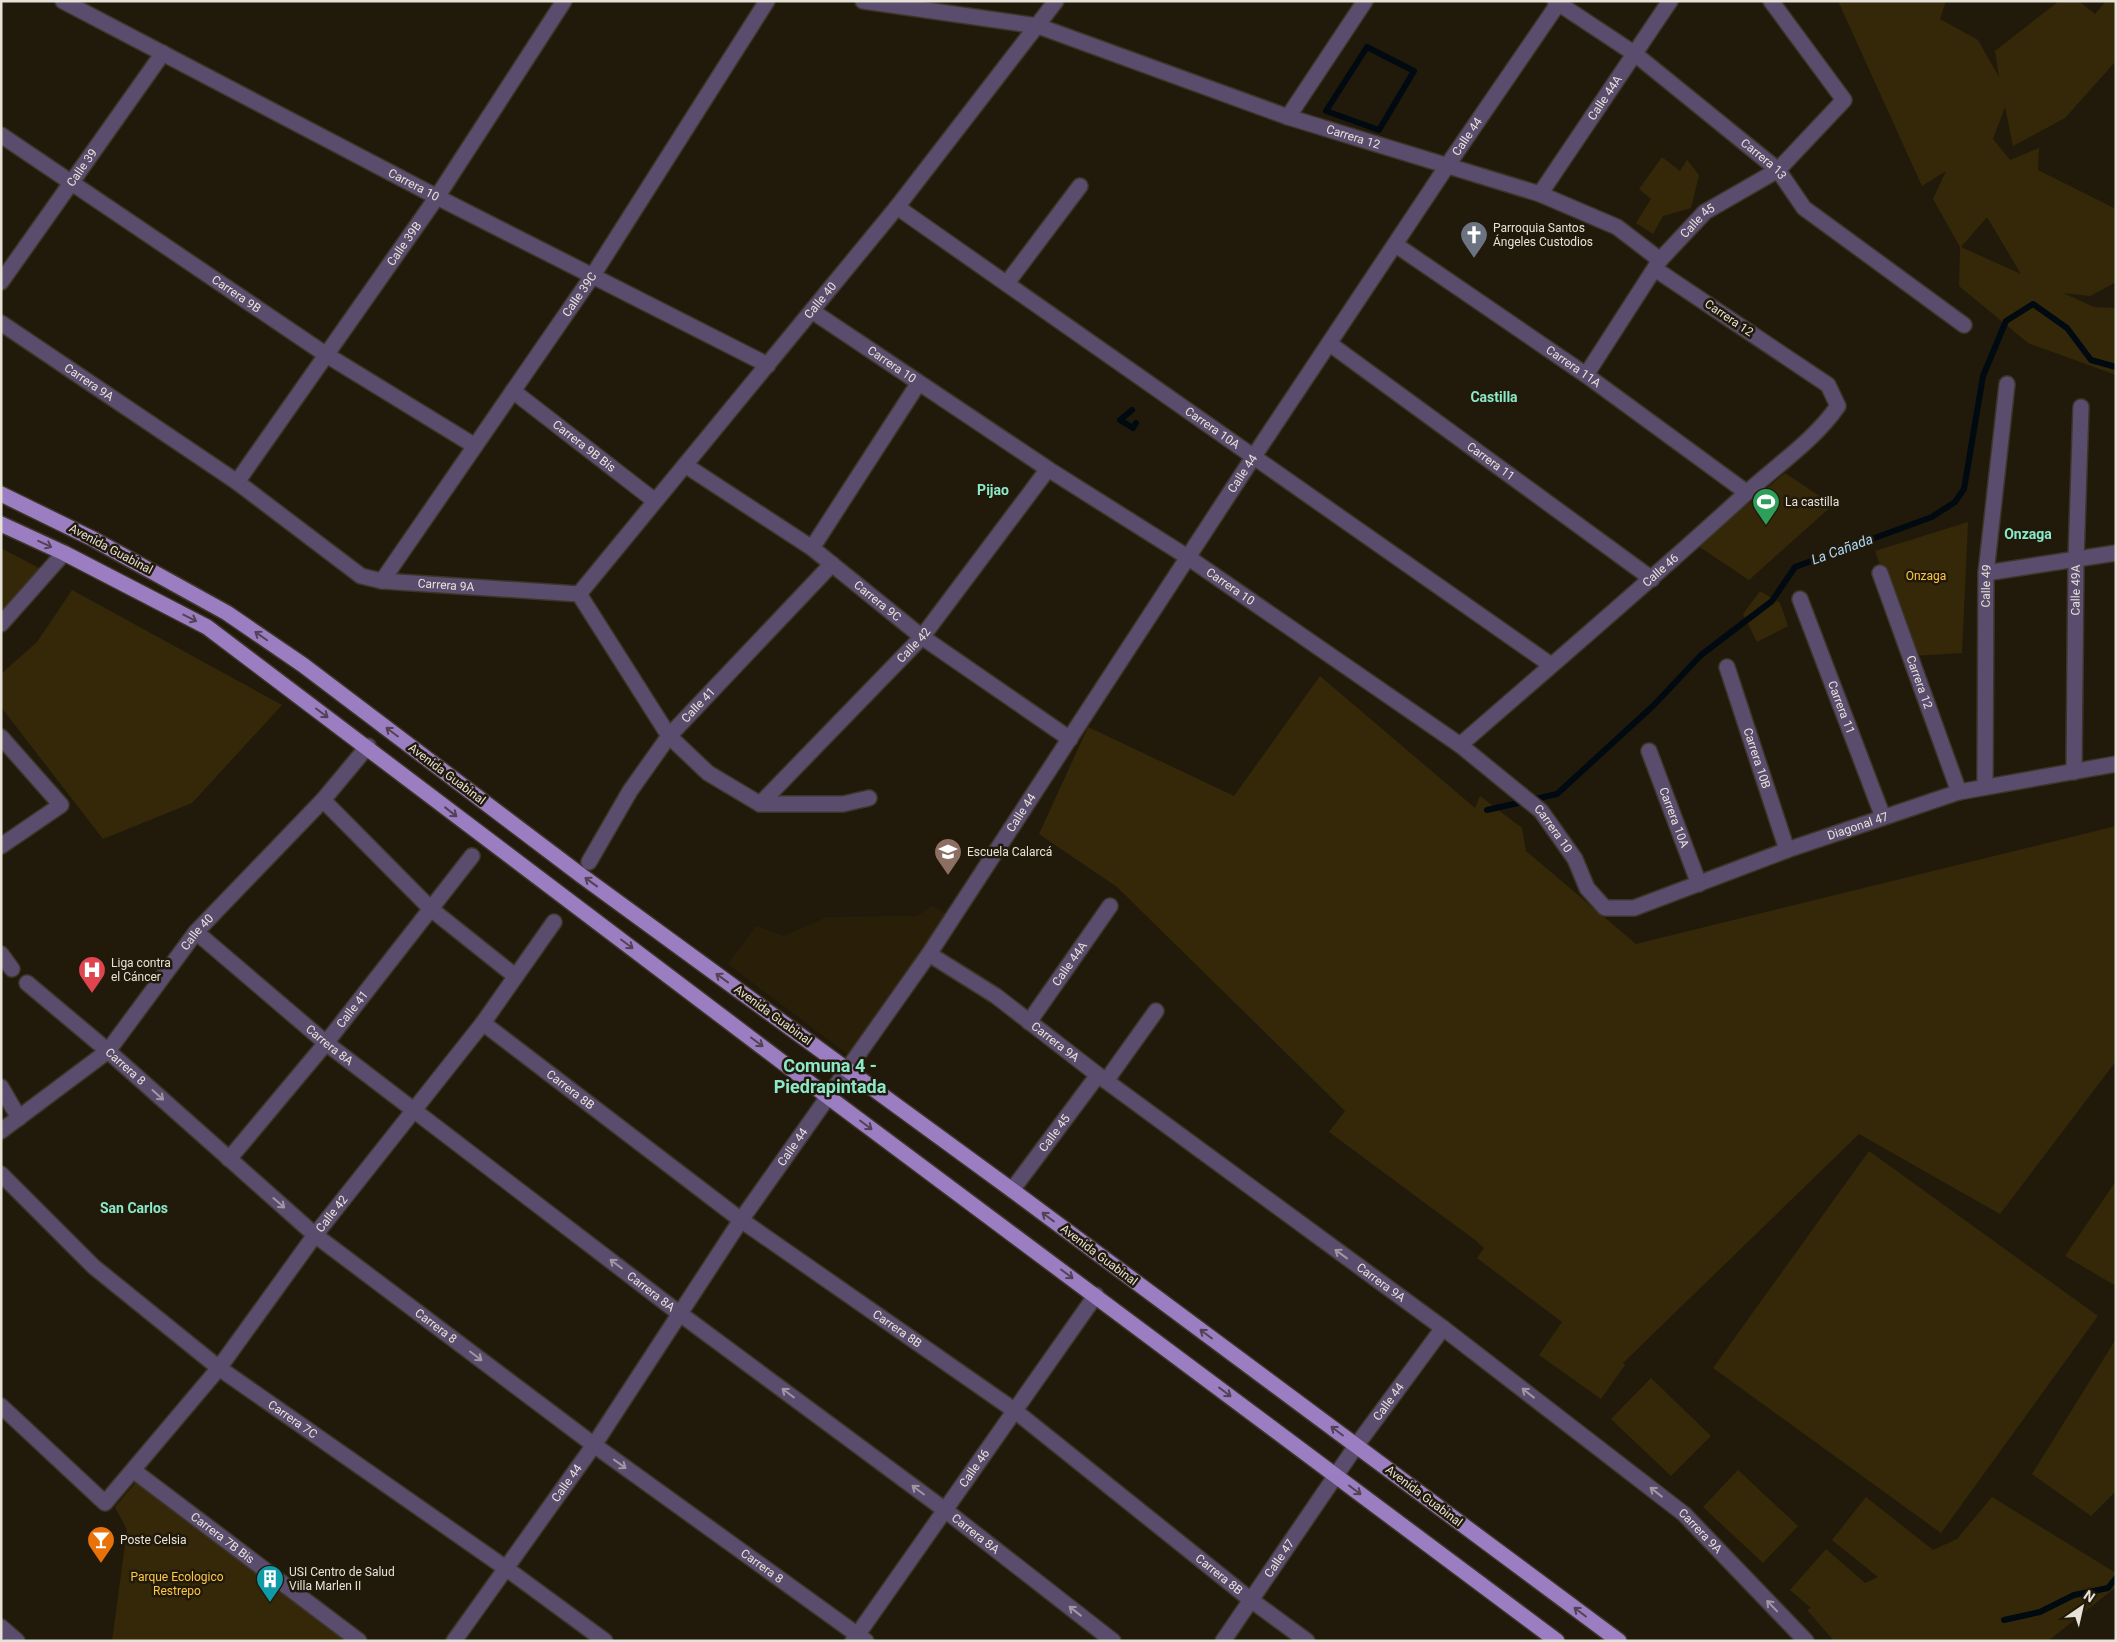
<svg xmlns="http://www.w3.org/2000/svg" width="2117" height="1642" viewBox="0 0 2117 1642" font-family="Roboto,sans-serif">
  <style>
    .built { fill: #291f09 }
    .green { fill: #352809; fill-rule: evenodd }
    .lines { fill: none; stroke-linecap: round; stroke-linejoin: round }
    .stream { stroke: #010a11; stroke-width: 6 }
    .minor-casing { stroke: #3d3628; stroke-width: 18 }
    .major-casing { stroke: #3d3628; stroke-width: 18 }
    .minor { stroke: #5a4c6d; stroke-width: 15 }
    .major { stroke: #9b7dc1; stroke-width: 15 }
    .oneway { stroke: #524254 }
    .oneway2 { stroke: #a097a2 }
    .labels { text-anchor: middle; stroke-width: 5; stroke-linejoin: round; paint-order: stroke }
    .street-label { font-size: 12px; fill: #e6e2d8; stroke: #211a0b }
    .poi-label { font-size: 12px; fill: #e6e2d8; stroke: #211a0b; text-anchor: start }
    .park-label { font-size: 12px; fill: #fec843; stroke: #211a0b }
    .neighbourhood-label { font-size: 14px; font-weight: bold; fill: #8be8c9; stroke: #211a0b }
    .water-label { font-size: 14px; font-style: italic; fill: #add8f6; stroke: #211a0b }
    .district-label { font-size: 18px; font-weight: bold; fill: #8be8c9; stroke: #211a0b }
  </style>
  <rect width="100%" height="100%" fill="#211a0b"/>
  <path class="built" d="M 932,906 L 950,916 L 850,1056 L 728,964 L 756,926 L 784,936 L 827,917 L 917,916 Z"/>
  <path class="green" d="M 1838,1 L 1946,1 L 1940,19 L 1978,40 L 1999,77 L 1995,51 L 2059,1 L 2079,1 L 2095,14 L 2106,1 L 2116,1 L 2116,61 L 2065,118 L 2013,146 L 2005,107 L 1993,139 L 2010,160 L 2039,148 L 2038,170 L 2116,209 L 2116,282 L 2090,296 L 2063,293 L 2094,307 L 2116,308 L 2116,375 L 2028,343 L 1959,286 L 1960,247 L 1933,199 L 1946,171 L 1922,186 ZM 1987,217 L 2021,274 L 1961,247 Z
    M 1662,157 L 1680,171 L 1687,160 L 1699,175 L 1691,208 L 1663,216 L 1653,234 L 1636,223 L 1651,199 L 1639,189 Z
    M 1785,473 L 1833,505 L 1749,580 L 1698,546 Z
    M 1968,522 L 1962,653 L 1911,656 L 1875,551 Z
    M 1,548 L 41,569 L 1,619 Z
    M 72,590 L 282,705 L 192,803 L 103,839 L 1,707 L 1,674 L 37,642 Z
    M 1760,591 L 1780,603 L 1788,626 L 1757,642 L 1743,614 Z
    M 1320,676 L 1475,808 L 1480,796 L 1522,828 L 1526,851 L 1636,944 L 2116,826 L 2116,1061 L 2000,1214 L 1859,1134 L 1623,1363 L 1625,1365 L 1601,1399 L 1539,1355 L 1562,1322 L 1477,1258 L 1484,1248 L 1475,1240 L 1329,1132 L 1345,1111 L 1117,887 L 1039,834 L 1088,727 L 1234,796 Z
    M 1869,1151 L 2098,1316 L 1941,1533 L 1713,1368 Z
    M 2116,1181 L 2116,1286 L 2065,1256 Z
    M 2116,1339 L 2116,1491 L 2091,1516 L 2032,1474 Z
    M 1651,1378 L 1711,1436 L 1671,1476 L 1611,1419 Z
    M 1738,1470 L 1798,1526 L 1763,1563 L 1703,1507 Z
    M 136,1482 L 351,1641 L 112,1641 L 127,1530 L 115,1507 Z
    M 1866,1497 L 1933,1550 L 1957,1539 L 1992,1497 L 2116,1573 L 2116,1587 L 2048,1641 L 1834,1641 L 1807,1610 L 1811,1608 L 1790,1590 L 1826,1549 L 1865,1583 L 1878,1577 L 1832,1540 Z"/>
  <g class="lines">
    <path class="stream" d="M 1367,47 L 1414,71 L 1379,130 L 1326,111 Z
      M 1132,410 L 1120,420 L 1133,428 L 1136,423
      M 1487,810 L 1557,794 L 1654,705 L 1701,655 L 1772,601 L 1795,567 L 1932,517 L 1955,502 L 1964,489 L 1983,376 L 2006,321 L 2033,304 L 2067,328 L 2091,360 L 2116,367
      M 2004,1620 L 2040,1612 L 2074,1595 L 2108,1588 L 2116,1578"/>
    <defs>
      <g id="minor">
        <path id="s1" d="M 63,1 L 437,197 L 768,365"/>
        <path id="s2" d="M 863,1 L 1038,26 L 1288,117 L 1540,194 L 1617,227 L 1660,260"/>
        <path id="s3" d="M 1555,1 L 1635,54 L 1778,170 L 1804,208 L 1964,325"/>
        <path d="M 1288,117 L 1365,1"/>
        <path id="s4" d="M 1,135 L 325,354 L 475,446"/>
        <path id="s5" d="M 1540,194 L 1670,1"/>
        <path id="s6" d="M 897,207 L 1551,665"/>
        <path id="s7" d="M 1396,245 L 1586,375 L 1746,492"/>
        <path id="s8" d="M 1,282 L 163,53"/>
        <path d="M 1007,283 L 1080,186"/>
        <path id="s9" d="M 812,311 L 1048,469 L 1189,558 L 1460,745 L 1541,811 L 1575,859 L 1587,888 L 1605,908 L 1634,908 L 1787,850 L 1959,792 L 2116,764"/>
        <path id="s10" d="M 1,323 L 237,482 L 361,576 L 382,581 L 579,594 L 669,736 L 708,773 L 760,804 L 843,804 L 869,798"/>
        <path id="s11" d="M 1330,344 L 1652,579"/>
        <path id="s12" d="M 1586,375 L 1660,260 L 1705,212 L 1778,170 L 1844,100 L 1771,1"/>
        <path id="s13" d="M 513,391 L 655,501"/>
        <path id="s14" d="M 685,465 L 812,548 L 922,637 L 1070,739"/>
        <path id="s15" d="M 237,482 L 437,197 L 564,1"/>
        <path d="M 812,548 L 918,384"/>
        <path id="s16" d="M 1880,573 L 1959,792"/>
        <path d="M 1986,573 L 2116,553"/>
        <path id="s17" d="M 382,581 L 593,275 L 767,1"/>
        <path id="s18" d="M 579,594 L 897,207 L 1056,1"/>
        <path id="s19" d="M 1800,599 L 1883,817"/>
        <path d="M 1,624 L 64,553"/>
        <path id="s20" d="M 1727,667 L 1787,850"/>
        <path d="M 1,737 L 61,805 L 1,846"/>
        <path id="s21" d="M 1460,745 C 1554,663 1649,582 1742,497 C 1774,467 1813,442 1838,406 L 1828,385 L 1655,269"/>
        <path id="s22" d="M 1649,751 L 1699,884"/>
        <path id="s23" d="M 2074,772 L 2076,559 L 2081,407"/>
        <path id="s24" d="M 1985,787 L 1986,573 L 2007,384"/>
        <path d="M 323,800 L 431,909 L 515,976"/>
        <path id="s25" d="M 760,804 L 922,637 L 1048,469"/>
        <path id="s26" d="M 589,862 L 630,791 L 669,736 L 832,564"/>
        <path id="s27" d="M 196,932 L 326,1043 L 679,1313 L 945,1510 L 1113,1641"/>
        <path d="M 1,954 L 12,969"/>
        <path id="s28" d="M 929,954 L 996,996 L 1098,1075 L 1443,1328 L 1684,1514 L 1806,1641"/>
        <path id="s29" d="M 27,983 L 108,1051 L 315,1235 L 594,1445 L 866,1641"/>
        <path id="s30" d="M 1029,1022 L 1110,906"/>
        <path id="s31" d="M 483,1023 L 741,1220 L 1014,1410 L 1251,1600 L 1307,1641"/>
        <path d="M 1106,1081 L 1156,1011"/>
        <path d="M 1,1087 L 19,1118"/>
        <path id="s32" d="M 1,1131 L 108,1051 L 196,932 L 323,800 L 368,746"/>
        <path id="s33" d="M 229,1159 L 326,1043 L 472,856"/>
        <path id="s34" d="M 1,1174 L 94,1267 L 219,1368 L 507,1569 L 605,1641"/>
        <path id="s35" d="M 1012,1190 L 1098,1075"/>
        <path id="s36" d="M 1,1406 L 105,1503 L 219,1368 L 315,1235 L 483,1023 L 554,922"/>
        <path id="s37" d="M 134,1471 L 359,1641"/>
        <path d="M 1,1627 L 17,1641"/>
        <path id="s38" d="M 454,1641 L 594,1445 L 741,1220 L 929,954 L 1254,456 L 1447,166 L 1560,1"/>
        <path id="s39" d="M 853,1641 L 1096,1295"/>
        <path id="s40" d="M 1223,1641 L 1356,1446 L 1443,1328"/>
      </g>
      <path id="major" d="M 1,494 L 93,539 L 227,613 L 303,665 L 582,876 L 1012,1190 L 1619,1641
        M 1,524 L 64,553 L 207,627 L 827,1096 L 1557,1641"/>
    </defs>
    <use href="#minor" class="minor-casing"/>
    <use href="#major" class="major-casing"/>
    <use href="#minor" class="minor"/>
    <use href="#major" class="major"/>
  </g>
  <defs><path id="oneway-shaft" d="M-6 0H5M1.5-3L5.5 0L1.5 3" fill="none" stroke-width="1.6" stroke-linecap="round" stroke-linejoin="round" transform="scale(1.25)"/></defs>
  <g class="oneway">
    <use href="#oneway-shaft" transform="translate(45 544) rotate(25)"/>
    <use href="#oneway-shaft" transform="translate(190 618) rotate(27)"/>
    <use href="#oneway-shaft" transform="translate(261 636) rotate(-145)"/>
    <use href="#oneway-shaft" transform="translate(322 713) rotate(37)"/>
    <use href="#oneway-shaft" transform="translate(392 732) rotate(-143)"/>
    <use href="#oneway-shaft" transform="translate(451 812) rotate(38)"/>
    <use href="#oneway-shaft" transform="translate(591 882) rotate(-144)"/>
    <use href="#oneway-shaft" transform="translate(627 944) rotate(37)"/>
    <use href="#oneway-shaft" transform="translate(722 978) rotate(-144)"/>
    <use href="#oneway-shaft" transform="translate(757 1042) rotate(37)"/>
    <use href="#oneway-shaft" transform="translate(866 1125) rotate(37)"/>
    <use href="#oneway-shaft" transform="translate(1048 1217) rotate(-143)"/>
    <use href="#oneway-shaft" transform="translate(1067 1274) rotate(37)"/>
    <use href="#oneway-shaft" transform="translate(1206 1334) rotate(-143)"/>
    <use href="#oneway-shaft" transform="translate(1225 1392) rotate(37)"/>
    <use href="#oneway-shaft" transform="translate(1337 1431) rotate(-143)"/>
    <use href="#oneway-shaft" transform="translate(1355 1490) rotate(37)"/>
    <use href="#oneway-shaft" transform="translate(1580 1612) rotate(-143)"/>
  </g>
  <g class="oneway2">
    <use href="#oneway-shaft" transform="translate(158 1095) rotate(42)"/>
    <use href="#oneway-shaft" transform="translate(279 1203) rotate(41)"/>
    <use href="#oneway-shaft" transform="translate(1341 1254) rotate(-144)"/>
    <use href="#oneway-shaft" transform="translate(616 1264) rotate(-143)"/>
    <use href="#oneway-shaft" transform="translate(476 1356) rotate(37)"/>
    <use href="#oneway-shaft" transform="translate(788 1393) rotate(-143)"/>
    <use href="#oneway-shaft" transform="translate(1528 1393) rotate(-142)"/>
    <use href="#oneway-shaft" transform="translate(620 1464) rotate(36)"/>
    <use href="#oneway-shaft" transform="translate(918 1490) rotate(-143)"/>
    <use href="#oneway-shaft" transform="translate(1656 1492) rotate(-142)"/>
    <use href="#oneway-shaft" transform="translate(1772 1606) rotate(-134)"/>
    <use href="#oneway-shaft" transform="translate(1075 1611) rotate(-142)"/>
  </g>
  <defs>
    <symbol id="church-pin" viewBox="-11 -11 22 30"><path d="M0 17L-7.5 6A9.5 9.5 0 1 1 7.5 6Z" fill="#6b7280" stroke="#211a0b"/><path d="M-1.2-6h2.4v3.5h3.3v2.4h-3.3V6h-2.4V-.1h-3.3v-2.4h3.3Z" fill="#fff"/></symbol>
    <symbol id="stadium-pin" viewBox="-11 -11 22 30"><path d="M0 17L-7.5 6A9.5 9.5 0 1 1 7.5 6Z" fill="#2e9e5b" stroke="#211a0b"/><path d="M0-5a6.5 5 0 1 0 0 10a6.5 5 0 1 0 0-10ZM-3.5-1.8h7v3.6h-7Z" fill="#fff"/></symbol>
    <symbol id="school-pin" viewBox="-11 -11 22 30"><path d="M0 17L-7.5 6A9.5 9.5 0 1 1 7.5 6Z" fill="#8d6e63" stroke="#211a0b"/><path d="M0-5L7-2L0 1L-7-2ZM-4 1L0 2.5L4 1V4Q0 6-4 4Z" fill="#fff"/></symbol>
    <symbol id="hospital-pin" viewBox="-11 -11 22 30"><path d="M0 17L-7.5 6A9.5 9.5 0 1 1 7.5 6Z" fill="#e0444e" stroke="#211a0b"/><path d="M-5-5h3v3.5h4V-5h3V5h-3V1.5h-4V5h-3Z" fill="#fff"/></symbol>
    <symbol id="bar-pin" viewBox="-11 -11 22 30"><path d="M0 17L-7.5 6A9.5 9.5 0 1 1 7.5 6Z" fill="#e8710a" stroke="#211a0b"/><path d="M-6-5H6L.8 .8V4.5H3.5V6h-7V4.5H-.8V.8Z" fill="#fff"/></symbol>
    <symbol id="building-pin" viewBox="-11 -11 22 30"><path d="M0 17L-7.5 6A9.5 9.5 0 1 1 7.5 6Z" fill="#0f9aa8" stroke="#211a0b"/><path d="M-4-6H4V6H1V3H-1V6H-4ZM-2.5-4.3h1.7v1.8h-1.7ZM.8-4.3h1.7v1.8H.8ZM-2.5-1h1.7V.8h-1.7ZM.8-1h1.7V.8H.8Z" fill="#fff"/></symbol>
  </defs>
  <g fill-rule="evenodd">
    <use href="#church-pin" x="1458" y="219" width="32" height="43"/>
    <use href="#stadium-pin" x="1750" y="486" width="32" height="43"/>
    <use href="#school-pin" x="932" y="836" width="32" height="43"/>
    <use href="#hospital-pin" x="76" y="954" width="32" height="43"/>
    <use href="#bar-pin" x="85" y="1524" width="32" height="43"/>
    <use href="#building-pin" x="254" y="1563" width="32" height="43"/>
  </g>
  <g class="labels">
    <g class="street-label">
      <text dy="4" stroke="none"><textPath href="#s5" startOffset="116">Calle 44A</textPath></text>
      <text dy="4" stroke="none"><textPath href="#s38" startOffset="1814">Calle 44</textPath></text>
      <text dy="4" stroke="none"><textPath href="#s2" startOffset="511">Carrera 12</textPath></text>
      <text dy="4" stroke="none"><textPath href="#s3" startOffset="262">Carrera 13</textPath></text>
      <text dy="4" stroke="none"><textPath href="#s8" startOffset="140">Calle 39</textPath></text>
      <text dy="4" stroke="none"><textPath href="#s1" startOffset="396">Carrera 10</textPath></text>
      <text dy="4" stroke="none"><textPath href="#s12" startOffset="191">Calle 45</textPath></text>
      <text dy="4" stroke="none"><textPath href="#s15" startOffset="291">Calle 39B</textPath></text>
      <text dy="4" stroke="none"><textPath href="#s4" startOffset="284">Carrera 9B</textPath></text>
      <text dy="4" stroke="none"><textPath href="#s17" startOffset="348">Calle 39C</textPath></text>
      <text dy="4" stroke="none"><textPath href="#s18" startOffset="380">Calle 40</textPath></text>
      <text transform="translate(1729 318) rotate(34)" y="4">Carrera 12</text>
      <text dy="4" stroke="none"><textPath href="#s9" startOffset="96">Carrera 10</textPath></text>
      <text dy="4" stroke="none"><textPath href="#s7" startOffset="215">Carrera 11A</textPath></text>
      <text dy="4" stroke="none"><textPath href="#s10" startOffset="106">Carrera 9A</textPath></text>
      <text dy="4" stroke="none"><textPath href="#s6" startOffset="385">Carrera 10A</textPath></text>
      <text dy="4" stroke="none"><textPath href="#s13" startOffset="90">Carrera 9B Bis</textPath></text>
      <text dy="4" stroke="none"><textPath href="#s11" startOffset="199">Carrera 11</textPath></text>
      <text dy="4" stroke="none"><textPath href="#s38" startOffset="1409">Calle 44</textPath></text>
      <text transform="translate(111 549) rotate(28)" y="4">Avenida Guabinal</text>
      <text dy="4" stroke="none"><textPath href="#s21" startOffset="266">Calle 46</textPath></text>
      <text dy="4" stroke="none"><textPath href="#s10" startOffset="526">Carrera 9A</textPath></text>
      <text dy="4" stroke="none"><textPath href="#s24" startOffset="201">Calle 49</textPath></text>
      <text dy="4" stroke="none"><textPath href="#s9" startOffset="501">Carrera 10</textPath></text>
      <text dy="4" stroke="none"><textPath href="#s23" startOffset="182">Calle 49A</textPath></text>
      <text dy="4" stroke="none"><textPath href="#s14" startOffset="236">Carrera 9C</textPath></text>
      <text dy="4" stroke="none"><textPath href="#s25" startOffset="221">Calle 42</textPath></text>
      <text dy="4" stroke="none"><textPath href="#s16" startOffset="116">Carrera 12</textPath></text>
      <text dy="4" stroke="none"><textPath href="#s26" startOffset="192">Calle 41</textPath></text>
      <text dy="4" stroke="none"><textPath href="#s19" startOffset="116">Carrera 11</textPath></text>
      <text dy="4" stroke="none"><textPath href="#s20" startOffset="96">Carrera 10B</textPath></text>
      <text transform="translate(447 774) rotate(37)" y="4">Avenida Guabinal</text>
      <text dy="4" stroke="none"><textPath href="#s38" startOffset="1004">Calle 44</textPath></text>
      <text dy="4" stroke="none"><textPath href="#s22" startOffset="71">Carrera 10A</textPath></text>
      <text dy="4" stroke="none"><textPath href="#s9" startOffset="1269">Diagonal 47</textPath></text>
      <text dy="4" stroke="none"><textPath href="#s9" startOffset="906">Carrera 10</textPath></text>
      <text dy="4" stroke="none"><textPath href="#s32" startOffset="282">Calle 40</textPath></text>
      <text dy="4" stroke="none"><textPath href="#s30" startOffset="71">Calle 44A</textPath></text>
      <text dy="4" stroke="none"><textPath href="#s33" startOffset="194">Calle 41</textPath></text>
      <text transform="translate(773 1015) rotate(36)" y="4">Avenida Guabinal</text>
      <text dy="4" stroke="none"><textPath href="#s28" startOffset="154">Carrera 9A</textPath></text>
      <text dy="4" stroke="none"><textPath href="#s27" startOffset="175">Carrera 8A</textPath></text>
      <text dy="4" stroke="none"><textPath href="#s29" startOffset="129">Carrera 8</textPath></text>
      <text dy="4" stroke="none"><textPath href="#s31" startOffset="110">Carrera 8B</textPath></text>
      <text dy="4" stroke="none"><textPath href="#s35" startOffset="71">Calle 45</textPath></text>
      <text dy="4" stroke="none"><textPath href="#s38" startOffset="599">Calle 44</textPath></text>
      <text dy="4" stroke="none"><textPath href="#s36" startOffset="510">Calle 42</textPath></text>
      <text transform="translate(1099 1255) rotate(37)" y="4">Avenida Guabinal</text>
      <text dy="4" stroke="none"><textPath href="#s28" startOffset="559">Carrera 9A</textPath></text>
      <text dy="4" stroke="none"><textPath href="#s27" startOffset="580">Carrera 8A</textPath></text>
      <text dy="4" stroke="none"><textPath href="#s29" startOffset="534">Carrera 8</textPath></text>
      <text dy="4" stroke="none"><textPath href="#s31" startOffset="515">Carrera 8B</textPath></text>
      <text dy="4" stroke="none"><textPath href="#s40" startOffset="291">Calle 44</textPath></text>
      <text dy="4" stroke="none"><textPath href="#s34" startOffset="382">Carrera 7C</textPath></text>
      <text dy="4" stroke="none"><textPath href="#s39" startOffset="211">Calle 46</textPath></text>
      <text dy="4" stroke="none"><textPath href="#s38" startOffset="194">Calle 44</textPath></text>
      <text transform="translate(1424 1496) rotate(37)" y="4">Avenida Guabinal</text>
      <text dy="4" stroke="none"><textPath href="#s28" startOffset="964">Carrera 9A</textPath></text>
      <text dy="4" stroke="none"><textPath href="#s27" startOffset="985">Carrera 8A</textPath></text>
      <text dy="4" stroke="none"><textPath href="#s37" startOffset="111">Carrera 7B Bis</textPath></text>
      <text dy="4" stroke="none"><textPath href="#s40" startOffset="100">Calle 47</textPath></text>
      <text dy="4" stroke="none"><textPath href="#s29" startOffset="939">Carrera 8</textPath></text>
      <text dy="4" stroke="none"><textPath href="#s31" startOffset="920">Carrera 8B</textPath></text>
    </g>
    <g class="poi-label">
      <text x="1493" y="232">Parroquia Santos<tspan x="1493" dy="14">Ángeles Custodios</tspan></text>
      <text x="1785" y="506">La castilla</text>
      <text x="967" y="856">Escuela Calarcá</text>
      <text x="111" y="967">Liga contra<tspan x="111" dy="14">el Cáncer</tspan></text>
      <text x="120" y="1544">Poste Celsia</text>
      <text x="289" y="1576">USI Centro de Salud<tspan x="289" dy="14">Villa Marlen II</tspan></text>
    </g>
    <g class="park-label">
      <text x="1926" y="580">Onzaga</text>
      <text x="177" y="1581">Parque Ecologico<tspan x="177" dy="14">Restrepo</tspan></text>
    </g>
    <g class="neighbourhood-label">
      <text x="1494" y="402">Castilla</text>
      <text x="993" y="495">Pijao</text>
      <text x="2028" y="539">Onzaga</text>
      <text x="134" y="1213">San Carlos</text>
    </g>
    <g class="water-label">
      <text transform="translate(1842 549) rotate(-20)" y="5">La Cañada</text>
    </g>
    <g class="district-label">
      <text x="830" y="1072">Comuna 4 -<tspan x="830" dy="21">Piedrapintada</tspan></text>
    </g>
  </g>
  <rect width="2117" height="1642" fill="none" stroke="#e6e2d8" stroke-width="5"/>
  <g transform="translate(2082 1607) rotate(34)" stroke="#211a0b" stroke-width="4" paint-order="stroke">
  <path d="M0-4L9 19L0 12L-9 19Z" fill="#e6e2d8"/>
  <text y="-8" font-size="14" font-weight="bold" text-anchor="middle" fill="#e6e2d8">N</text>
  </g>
</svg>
